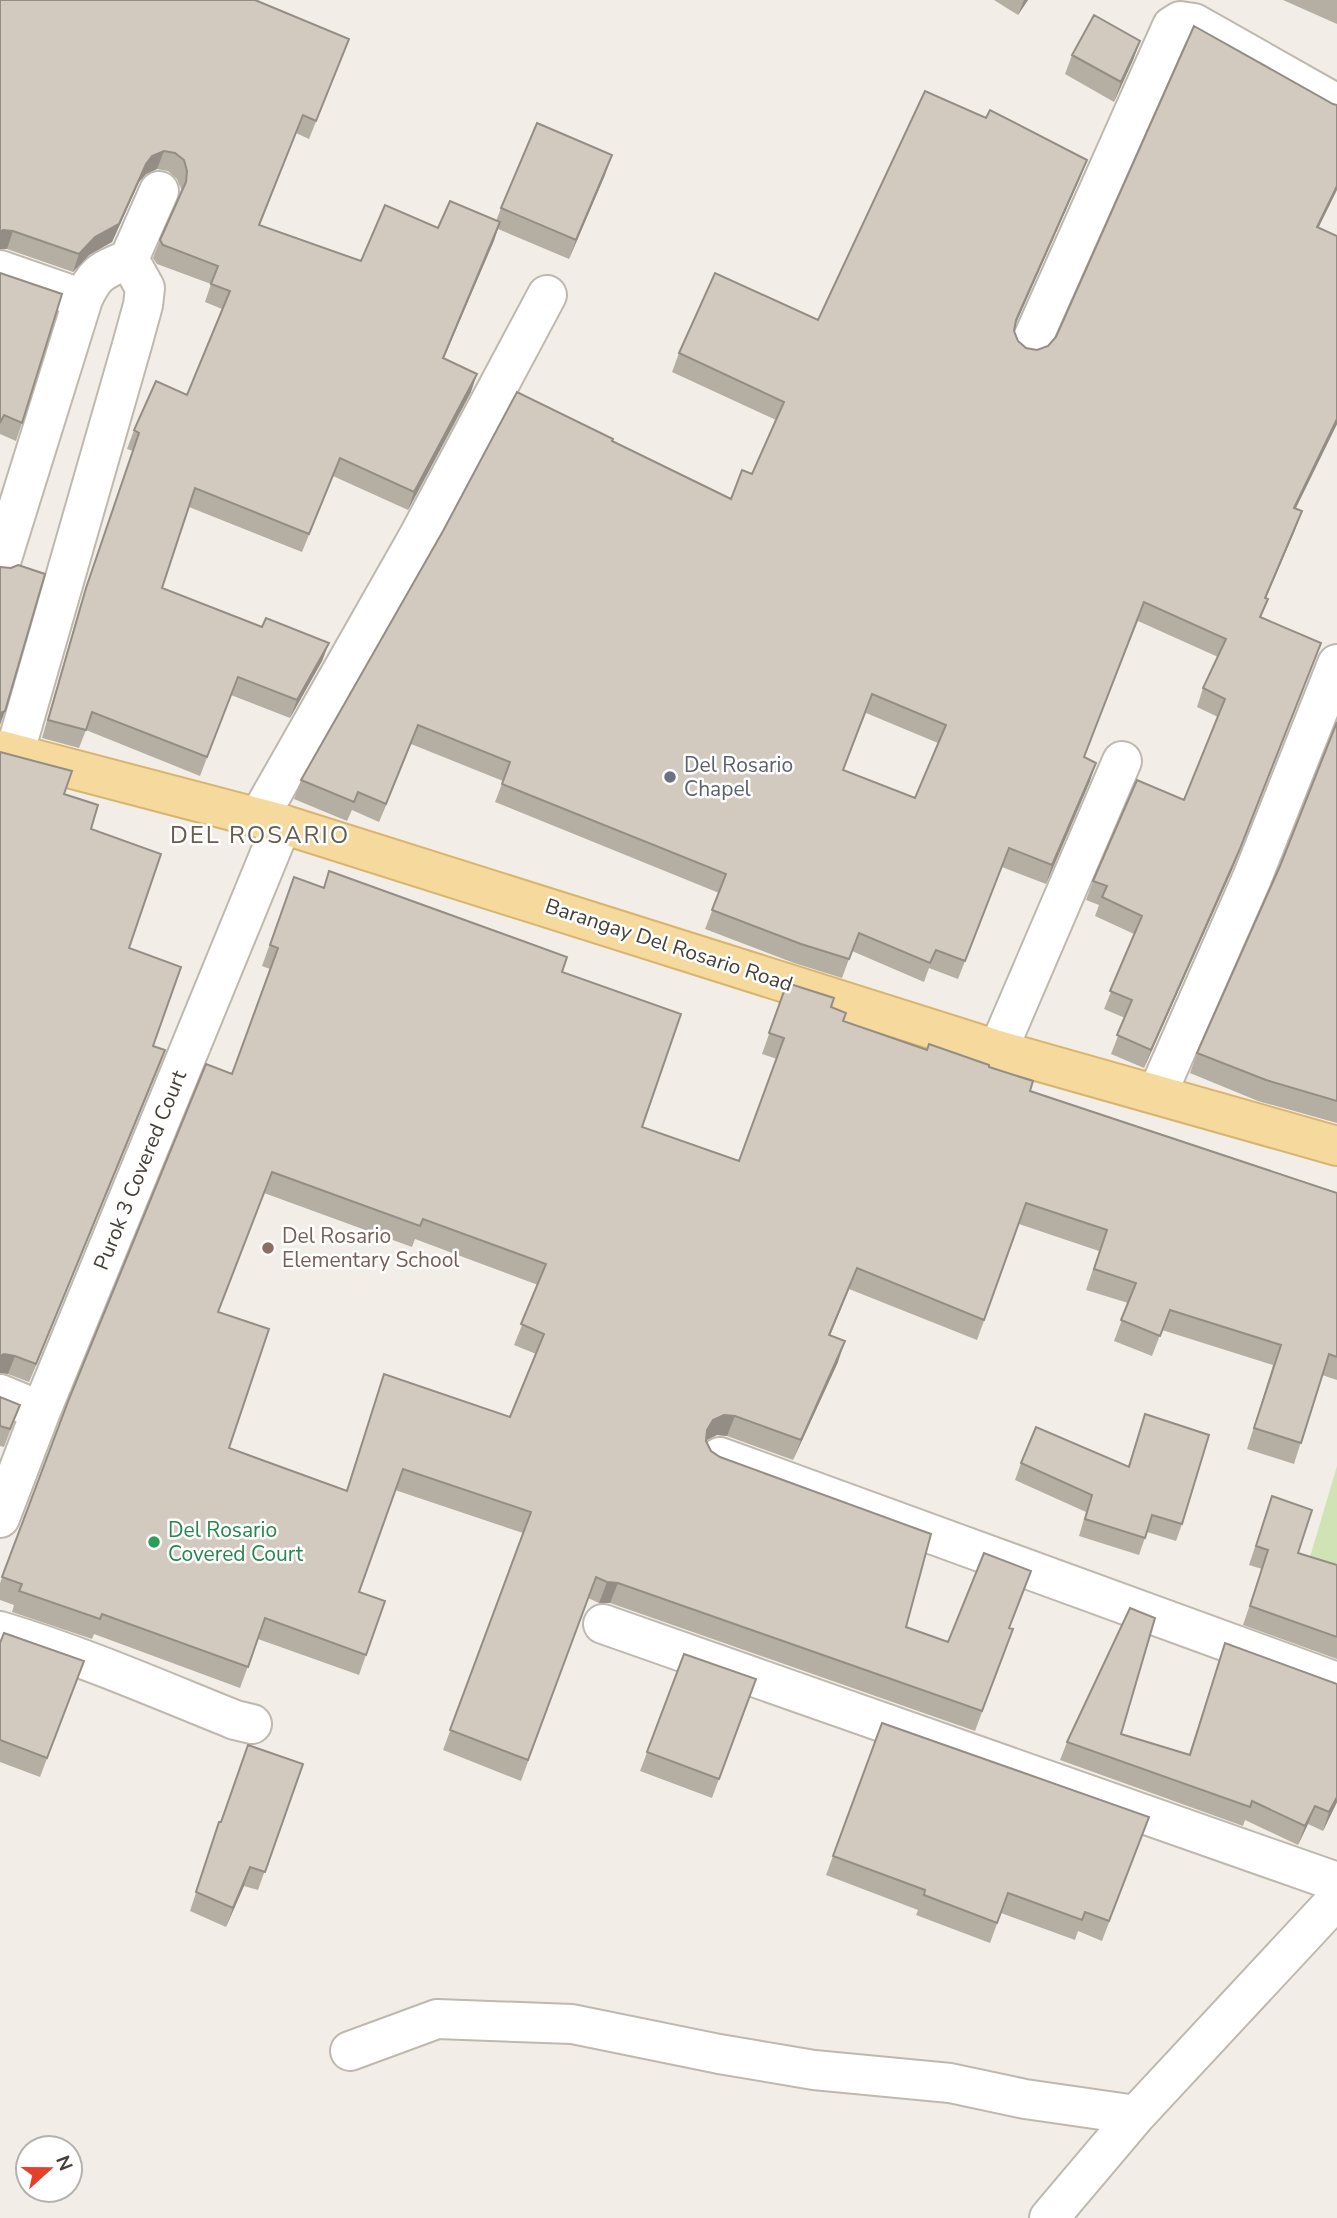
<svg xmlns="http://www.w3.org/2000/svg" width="1337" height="2218" viewBox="0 0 1337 2218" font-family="'Nunito Sans',sans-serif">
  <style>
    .green { fill: #cfe3b4 }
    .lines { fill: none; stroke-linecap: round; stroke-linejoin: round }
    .minor-casing { stroke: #bfb8ae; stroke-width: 42 }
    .major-casing { stroke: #d8b56f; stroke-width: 42 }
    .minor { stroke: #fff; stroke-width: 38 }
    .major { stroke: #f5d99d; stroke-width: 38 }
    .wall { fill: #b5aea3; fill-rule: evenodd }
    .shaded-wall { fill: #938d85 }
    .building { fill: #d2cabe; stroke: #938d85; stroke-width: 2; fill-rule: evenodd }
    .worship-dot { fill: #6b7280; stroke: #fff; stroke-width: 2.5 }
    .education-dot { fill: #8d6e63; stroke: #fff; stroke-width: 2.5 }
    .leisure-dot { fill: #2e9e5b; stroke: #fff; stroke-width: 2.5 }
    .labels { text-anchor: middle; stroke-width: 5; stroke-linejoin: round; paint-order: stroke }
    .worship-label { font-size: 21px; fill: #5b616d; stroke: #fff; text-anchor: start }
    .street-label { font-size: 21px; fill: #443f37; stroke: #fff }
    .education-label { font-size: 21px; fill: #785e54; stroke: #fff; text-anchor: start }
    .leisure-label { font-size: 21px; fill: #27864d; stroke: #fff; text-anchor: start }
    .quarter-label { font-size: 24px; letter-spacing: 2px; fill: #665c4f; stroke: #fff }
  </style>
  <rect width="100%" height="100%" fill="#f2eee7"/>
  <path class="green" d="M 1337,1466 L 1337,1655 L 1286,1638 Z"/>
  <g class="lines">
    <defs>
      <path id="minor" d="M 129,259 L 159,191
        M 0,270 L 83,299 L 0,565
        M 1029,347 L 1172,26 L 1180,21 L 1194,23 L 1337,104
        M 14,755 L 132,345 L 143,305 L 145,288 L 129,259 C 102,271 96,271 83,299
        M 259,817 L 417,539 L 547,295
        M 998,1050 L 1122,761
        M 1157,1094 L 1252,878 L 1337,664
        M 0,1394 L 41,1411
        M 720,1457 L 1337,1682
        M 0,1518 L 41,1411 L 282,824
        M 603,1624 L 1337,1882
        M 0,1631 C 80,1655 158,1689 235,1720 L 252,1724
        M 350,2051 L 437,2019 L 572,2024 L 719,2054 L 814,2070 L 950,2083 L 1025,2099 L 1136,2115
        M 1049,2218 L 1136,2115 L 1337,1899"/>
      <path id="major" d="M 0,750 L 282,824 L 998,1050 L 1337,1146"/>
    </defs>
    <use href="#minor" class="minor-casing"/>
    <use href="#major" class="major-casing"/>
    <use href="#minor" class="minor"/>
    <use href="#major" class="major"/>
  </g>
  <path class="wall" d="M 0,0 L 349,39 L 309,139 L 296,133 L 260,225 L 361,261 L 438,228 L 496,221 L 501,208 L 605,175 L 569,259 L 498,229 L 444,358 L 471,392 L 408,510 L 333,476 L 302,552 L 189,507 L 162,588 L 262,627 L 329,643 L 322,661 L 290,718 L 231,695 L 200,776 L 86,730 L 79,748 L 42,738 L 80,606 L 133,451 L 127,449 L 134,430 L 187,395 L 222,309 L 205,302 L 211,284 L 157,264 L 153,258 L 160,240 L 180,195 L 181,189 L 177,179 L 168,171 L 157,169 L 146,174 L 139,182 L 112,242 L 89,255 L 73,272 L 7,249 L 0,249 Z
    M 994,0 L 1028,0 L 1018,15 Z
    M 1283,0 L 1337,0 L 1337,24 Z
    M 1140,41 L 1133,60 L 1114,102 L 1065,74 L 1072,55 Z
    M 1080,178 L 1015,325 L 1014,331 L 1018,341 L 1026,348 L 1037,350 L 1048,346 L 1319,228 L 1337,236 L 1337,424 L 1296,508 L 1295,530 L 1266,598 L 1268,599 L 1261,617 L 1321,643 L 1232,870 L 1144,1068 L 1111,1054 L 1125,1018 L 1104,1009 L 1134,934 L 1095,916 L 1099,905 L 1086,900 L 1093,881 L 1184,800 L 1218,717 L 1197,707 L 1203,688 L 1218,657 L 1138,621 L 1084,757 L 1090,781 L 1046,884 L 1002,867 L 958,979 L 929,968 L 924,982 L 852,951 L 842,978 L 794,963 L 705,929 L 719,893 L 495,802 L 503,781 L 411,744 L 379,822 L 352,810 L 347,821 L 294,799 L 301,780 L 612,441 L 731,499 L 752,474 L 776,420 L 672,372 L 679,353 L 818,320 ZM 866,713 L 938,743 L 915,798 L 843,770 Z
    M 0,273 L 22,423 L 16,441 L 0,434 Z
    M 1337,722 L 1337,1123 L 1258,1101 L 1190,1073 L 1197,1053 L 1280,866 Z
    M 64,794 L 91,829 L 129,948 L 153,1046 L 165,1050 L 29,1382 L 8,1374 Z
    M 294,877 L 562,972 L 642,1127 L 739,1161 L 777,1059 L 762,1054 L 787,983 L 831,1007 L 843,1021 L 927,1050 L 989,1067 L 1030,1091 L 1337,1193 L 1337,1380 L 1322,1375 L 1294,1464 L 1247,1449 L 1273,1365 L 1162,1330 L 1152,1356 L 1114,1341 L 1128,1303 L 1086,1290 L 1099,1251 L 1019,1224 L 977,1340 L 849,1289 L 830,1335 L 838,1362 L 793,1460 L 727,1436 L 717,1435 L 706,1440 L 711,1451 L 906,1627 L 948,1642 L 1009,1628 L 1013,1629 L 975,1731 L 610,1603 L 599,1603 L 588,1598 L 521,1781 L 443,1750 L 523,1533 L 395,1490 L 359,1592 L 385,1601 L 359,1675 L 258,1639 L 240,1688 L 94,1634 L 92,1639 L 12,1612 L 14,1605 L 0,1600 L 0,1583 L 69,1399 L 232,1074 L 270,969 L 262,966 ZM 264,1193 L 412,1247 L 415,1239 L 538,1285 L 514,1345 L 536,1354 L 510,1417 L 384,1374 L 346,1491 L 229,1448 L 218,1312 Z
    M 0,1397 L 20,1405 L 4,1447 L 0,1446 Z
    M 1145,1414 L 1182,1524 L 1176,1541 L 1147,1532 L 1139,1555 L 1079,1536 L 1086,1512 L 1015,1480 L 1021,1463 L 1128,1466 Z
    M 1272,1496 L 1298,1553 L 1337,1565 L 1337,1659 L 1243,1625 L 1262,1569 L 1249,1565 Z
    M 0,1643 L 84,1661 L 40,1777 L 0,1762 Z
    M 1225,1643 L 1337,1802 L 1323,1831 L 1308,1824 L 1298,1845 L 1245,1820 L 1243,1826 L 1060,1760 L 1067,1742 L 1121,1734 L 1189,1754 Z
    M 684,1654 L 756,1679 L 712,1798 L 640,1771 Z
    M 882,1723 L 1149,1817 L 1102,1941 L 1078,1931 L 1075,1940 L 1001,1913 L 990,1943 L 916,1915 L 918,1910 L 826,1875 Z
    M 303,1764 L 258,1890 L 244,1886 L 226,1927 L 190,1911 L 219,1822 L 221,1822 Z"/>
  <path class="shaded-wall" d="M 1024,0 L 1028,0 L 1018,15 Z
    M 1140,41 L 1133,60 L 1114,102 L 1121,82 Z
    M 164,151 L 157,169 L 146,174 L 139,182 L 112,242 L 89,255 L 73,272 L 79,254 L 146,164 L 152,156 Z
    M 612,155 L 605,175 L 569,259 L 576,240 Z
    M 1087,160 L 1080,178 L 1009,339 L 1016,320 Z
    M 1337,186 L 1337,190 L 1310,245 L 1317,227 Z
    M 500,222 L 494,241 L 436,376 L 443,358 Z
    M 3,230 L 13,231 L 7,249 L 0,249 L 0,232 Z
    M 477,374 L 471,392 L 408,510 L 414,492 Z
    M 1337,419 L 1337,424 L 1287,526 L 1294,508 Z
    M 1302,511 L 1295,530 L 1258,617 L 1265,598 Z
    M 329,643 L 322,661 L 290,718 L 297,700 Z
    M 1321,643 L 1232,870 L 1144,1068 L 1151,1050 Z
    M 5,711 L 0,725 L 0,713 Z
    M 418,725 L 411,744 L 379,822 L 386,804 Z
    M 1096,763 L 1090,781 L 1046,884 L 1052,865 Z
    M 165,1050 L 158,1069 L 29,1382 L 36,1364 Z
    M 857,1268 L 849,1289 L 822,1355 L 829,1335 Z
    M 845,1341 L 838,1362 L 793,1460 L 801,1440 Z
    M 4,1354 L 15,1356 L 8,1374 L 0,1373 L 0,1356 Z
    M 724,1415 L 735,1416 L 727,1436 L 717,1435 L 705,1441 L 707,1430 L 713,1420 Z
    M 607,1582 L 618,1583 L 610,1603 L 599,1603 Z
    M 1337,1797 L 1337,1802 L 1323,1831 L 1329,1812 Z
    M 1315,1806 L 1308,1824 L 1298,1845 L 1305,1826 Z
    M 250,1867 L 244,1886 L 226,1927 L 233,1908 Z"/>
  <path class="building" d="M 0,0 L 255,0 L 349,39 L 316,121 L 303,115 L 259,225 L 361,261 L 385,205 L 438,228 L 450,201 L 500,222 L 443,358 L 477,374 L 414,492 L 340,458 L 309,534 L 195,488 L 162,588 L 262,627 L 266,618 L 329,643 L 297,700 L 238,677 L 207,757 L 92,712 L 86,730 L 48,720 L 86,588 L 139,433 L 134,430 L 156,381 L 187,395 L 230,291 L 211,284 L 218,266 L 163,245 L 160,240 L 186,182 L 187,171 L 184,160 L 175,153 L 164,151 L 152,156 L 146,164 L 119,224 L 95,237 L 79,254 L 13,231 L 3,230 L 0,232 Z
    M 1094,15 L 1140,41 L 1121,82 L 1072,55 Z
    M 1194,26 L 1333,104 L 1337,105 L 1337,186 L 1317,227 L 1337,236 L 1337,419 L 1294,508 L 1302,511 L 1265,598 L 1268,599 L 1260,617 L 1321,643 L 1239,851 L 1151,1050 L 1117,1035 L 1132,1000 L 1110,991 L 1142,916 L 1102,897 L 1107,886 L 1093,881 L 1137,780 L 1184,800 L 1225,699 L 1203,688 L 1226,639 L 1144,602 L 1084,757 L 1096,763 L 1052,865 L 1009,848 L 965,961 L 936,950 L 930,963 L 859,933 L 849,959 L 801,944 L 712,910 L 726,874 L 502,784 L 510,762 L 418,725 L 386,804 L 358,792 L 354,802 L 301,780 L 443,531 L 517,392 L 613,439 L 612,441 L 731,499 L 742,470 L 752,474 L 784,402 L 679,353 L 715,273 L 818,320 L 925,91 L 986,118 L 990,110 L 1087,160 L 1016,320 L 1014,331 L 1018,341 L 1026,348 L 1037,350 L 1048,346 L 1056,337 ZM 872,694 L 946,725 L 915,798 L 843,770 Z
    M 537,123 L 612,155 L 576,240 L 501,208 Z
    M 0,273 L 62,294 L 22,423 L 4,415 L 0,423 Z
    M 18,565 L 45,574 L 5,711 L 0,713 L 0,567 L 11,568 Z
    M 1337,722 L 1337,1101 L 1266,1080 L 1197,1053 L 1280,866 Z
    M 0,752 L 72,771 L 64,794 L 98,805 L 91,829 L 161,854 L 129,948 L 181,967 L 153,1046 L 165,1050 L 36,1364 L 15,1356 L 4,1354 L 0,1356 Z
    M 329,871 L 567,957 L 562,972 L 681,1014 L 642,1127 L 739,1161 L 784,1038 L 769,1033 L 787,983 L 834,998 L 831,1007 L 846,1013 L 843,1021 L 927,1050 L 929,1044 L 989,1065 L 989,1067 L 1033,1081 L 1030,1091 L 1337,1193 L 1337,1357 L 1329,1354 L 1301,1443 L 1254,1428 L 1281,1345 L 1170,1310 L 1160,1336 L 1121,1320 L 1136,1283 L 1094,1269 L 1107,1230 L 1026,1203 L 984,1320 L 857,1268 L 829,1335 L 845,1341 L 801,1440 L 735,1416 L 724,1415 L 713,1420 L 707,1430 L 706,1441 L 711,1451 L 720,1457 L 931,1534 L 906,1627 L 948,1642 L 984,1553 L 1031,1571 L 1009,1628 L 1013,1629 L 982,1711 L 618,1583 L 607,1582 L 596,1577 L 528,1760 L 450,1730 L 531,1512 L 403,1469 L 359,1592 L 385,1601 L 366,1655 L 265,1618 L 248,1667 L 102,1614 L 100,1619 L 19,1591 L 22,1584 L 2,1577 L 69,1399 L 206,1064 L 232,1074 L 278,948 L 270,945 L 294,877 L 324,888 ZM 272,1172 L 420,1226 L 423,1219 L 546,1264 L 521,1324 L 544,1334 L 510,1417 L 384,1374 L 347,1491 L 229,1448 L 269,1329 L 218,1312 Z
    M 0,1397 L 20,1405 L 10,1429 L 0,1426 Z
    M 1145,1414 L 1209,1435 L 1182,1524 L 1152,1515 L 1145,1538 L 1085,1519 L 1092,1495 L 1021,1463 L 1036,1427 L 1129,1467 Z
    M 1272,1496 L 1312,1510 L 1298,1553 L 1337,1565 L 1337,1637 L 1250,1606 L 1268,1550 L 1256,1546 Z
    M 1130,1608 L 1155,1618 L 1121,1734 L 1190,1755 L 1225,1643 L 1337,1684 L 1337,1797 L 1329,1812 L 1315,1806 L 1305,1826 L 1252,1801 L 1250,1807 L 1067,1742 Z
    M 4,1633 L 84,1661 L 47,1758 L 0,1740 L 0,1643 Z
    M 684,1654 L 756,1679 L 719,1779 L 647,1752 Z
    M 882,1723 L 1149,1817 L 1109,1921 L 1085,1912 L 1082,1920 L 1008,1893 L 997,1923 L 924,1895 L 925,1890 L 833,1856 Z
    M 248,1745 L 303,1764 L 265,1872 L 250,1867 L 233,1908 L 196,1892 L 219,1822 L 221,1822 Z"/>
  <circle class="worship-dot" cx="670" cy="777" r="7"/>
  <circle class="education-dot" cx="268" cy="1248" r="7"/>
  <circle class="leisure-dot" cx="154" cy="1542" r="7"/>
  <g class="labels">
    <g class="worship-label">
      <text x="684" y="772">Del Rosario<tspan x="684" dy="24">Chapel</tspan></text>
    </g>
    <g class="street-label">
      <text transform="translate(669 945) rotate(18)" y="7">Barangay Del Rosario Road</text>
      <text transform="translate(140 1170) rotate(-68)" y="7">Purok 3 Covered Court</text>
    </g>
    <g class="education-label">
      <text x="282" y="1243">Del Rosario<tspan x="282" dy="24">Elementary School</tspan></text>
    </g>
    <g class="leisure-label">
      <text x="168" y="1537">Del Rosario<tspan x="168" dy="24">Covered Court</tspan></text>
    </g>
    <g class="quarter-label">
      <text x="260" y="843">DEL ROSARIO</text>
    </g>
  </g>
  <g transform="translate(49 2169) rotate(69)"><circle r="33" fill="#ffffff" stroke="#b4b2af" stroke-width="2"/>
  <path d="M0-5L12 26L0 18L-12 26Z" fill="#e63f2a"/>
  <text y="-10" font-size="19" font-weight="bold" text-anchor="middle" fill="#443f37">N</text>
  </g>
</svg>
